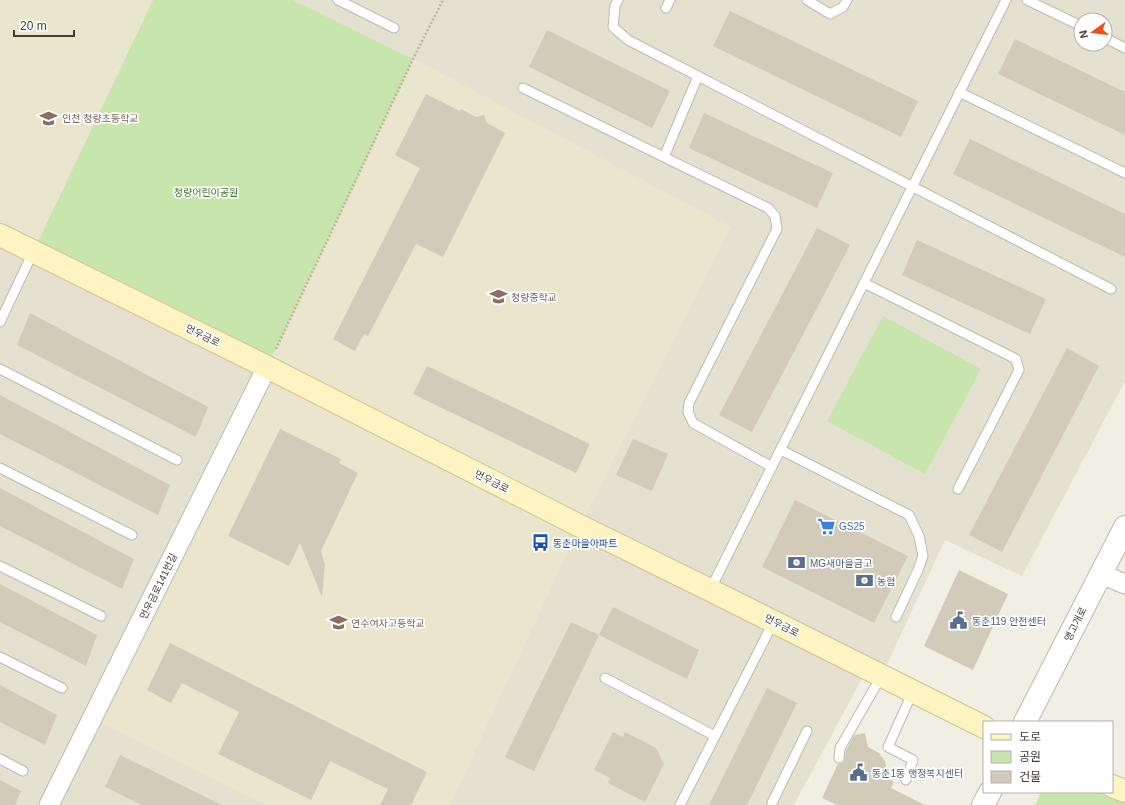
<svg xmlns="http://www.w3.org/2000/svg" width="1125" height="805" viewBox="0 0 1125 805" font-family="Helvetica,'Noto Sans KR',sans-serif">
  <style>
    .residential { fill: #e5e1d1; fill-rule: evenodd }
    .education { fill: #eae5cd }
    .green { fill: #c7e5ac }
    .building { fill: #d2cbb9 }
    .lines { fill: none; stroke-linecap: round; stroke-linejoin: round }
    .service-casing { stroke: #bfb9a9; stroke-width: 11 }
    .minor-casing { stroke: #bfb9a9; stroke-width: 21 }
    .tertiary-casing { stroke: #bfb9a9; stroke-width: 24 }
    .secondary-casing { stroke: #d1c594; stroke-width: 24 }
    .path { stroke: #beb498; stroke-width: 2.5; stroke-dasharray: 2 2; stroke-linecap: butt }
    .service { stroke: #fff; stroke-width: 9 }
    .minor { stroke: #fff; stroke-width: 19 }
    .tertiary { stroke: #fff; stroke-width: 22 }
    .secondary { stroke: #fdf4c1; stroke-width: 22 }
    .labels { text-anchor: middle; stroke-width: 3.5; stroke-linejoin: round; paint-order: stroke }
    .education-label { font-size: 10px; fill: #785e54; stroke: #fff; text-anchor: start }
    .park-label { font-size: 10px; fill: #3e7229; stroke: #fff }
    .street-label { font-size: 10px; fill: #433e34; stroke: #fff }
    .shop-label { font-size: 10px; fill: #366cbe; stroke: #fff; text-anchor: start }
    .transit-label { font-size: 10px; fill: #164399; stroke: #fff; text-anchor: start }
    .service-label { font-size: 10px; fill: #4e5e75; stroke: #fff; text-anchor: start }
  </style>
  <rect width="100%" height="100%" fill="#f1eee3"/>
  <path class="residential" d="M 293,0 L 1125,0 L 1125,381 L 1022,576 L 945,540 L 882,675 L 867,669 L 794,805 L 0,805 L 0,234 L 267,367 L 730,227 L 413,59 ZM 1081,20 L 1105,20 L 1105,44 L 1081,44 Z"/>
  <path class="education" d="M 0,0 L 153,0 L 33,252 L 0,235 Z
    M 413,59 L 730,227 L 580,526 L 450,805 L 266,805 L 92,719 L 267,367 Z"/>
  <path class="green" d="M 153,0 L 293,0 L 413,59 L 267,367 L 33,252 Z
    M 883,316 L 981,369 L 925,474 L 827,421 Z
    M 1125,791 L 1125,805 L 1035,805 L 1041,792 Z"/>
  <path class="building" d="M 730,11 L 918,101 L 901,137 L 713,46 Z
    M 547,30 L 670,91 L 652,128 L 529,67 Z
    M 1015,39 L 1125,92 L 1125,135 L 998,74 Z
    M 426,94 L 460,111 L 461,109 L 476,117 L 484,115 L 487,123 L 505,133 L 443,257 L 416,244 L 368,336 L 364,334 L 355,351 L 333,339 L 420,168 L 395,155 Z
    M 704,113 L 833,173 L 817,208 L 689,148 Z
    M 970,139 L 1125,214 L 1125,257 L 953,174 Z
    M 817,228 L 850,245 L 752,432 L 719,415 Z
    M 917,240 L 1046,299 L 1030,334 L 902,275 Z
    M 30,313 L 208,407 L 196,437 L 17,345 Z
    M 1067,348 L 1099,366 L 1002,552 L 969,535 Z
    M 427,366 L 590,444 L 576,473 L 413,394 Z
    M 0,395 L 170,485 L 158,515 L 0,434 Z
    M 280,429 L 341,459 L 339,463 L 358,473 L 321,551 L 325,565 L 322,597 L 300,543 L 289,566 L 228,536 Z
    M 633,439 L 668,454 L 652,491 L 616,475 Z
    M 0,488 L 134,559 L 122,589 L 0,526 Z
    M 795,500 L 908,556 L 874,623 L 762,567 Z
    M 959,570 L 1008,594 L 973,670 L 924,646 Z
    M 0,584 L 97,635 L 86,666 L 0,622 Z
    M 613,607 L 699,650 L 687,679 L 599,635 Z
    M 571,622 L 599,635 L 534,771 L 505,757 Z
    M 170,643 L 427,772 L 411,805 L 380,805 L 388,789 L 330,761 L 311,800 L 218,754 L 239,712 L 182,683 L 171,703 L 147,690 Z
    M 0,685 L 57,715 L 45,745 L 0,722 Z
    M 767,688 L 797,703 L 747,805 L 709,805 Z
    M 613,732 L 623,737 L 625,732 L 656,748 L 664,764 L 645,802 L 608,783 L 610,778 L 594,770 Z
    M 865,733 L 868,747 L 879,753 L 885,761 L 889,779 L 894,782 L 891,788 L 925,805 L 837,805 L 822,798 L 838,764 L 842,763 L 844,761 L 846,750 L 853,737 L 855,735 Z
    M 120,755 L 222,805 L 142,805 L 105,787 Z
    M 0,780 L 21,791 L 15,805 L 0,805 Z"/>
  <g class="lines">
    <defs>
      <path id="service" d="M 338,0 L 394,28
        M 618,0 L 615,6 L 613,27 L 628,40 L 1111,289
        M 807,0 L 830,14 L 843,7 L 847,0
        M 1027,0 L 1081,26
        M 666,8 L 670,0
        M 1105,38 L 1125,48
        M 523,88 L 768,208 L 775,216 L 777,229 L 689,403 L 688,412 L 693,423 L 772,467
        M 959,92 L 1125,173
        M 664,157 L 698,76
        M 864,283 L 1016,359 L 1019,370 L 958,489
        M 0,322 L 33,252
        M 0,369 L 177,460
        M 781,450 L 909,515 L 919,536 L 923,556 L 918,570 L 896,617
        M 0,468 L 132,535
        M 0,566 L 101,616
        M 710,590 L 1006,0
        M 0,657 L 62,688
        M 605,678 L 715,736
        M 839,758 L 840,748 L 882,675
        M 0,759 L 23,771
        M 906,780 L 913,760 L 888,747 L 913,691
        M 680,805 L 774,621
        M 772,805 L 772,803 L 807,731"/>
      <path id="minor" d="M 1101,574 L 1125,584
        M 49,805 L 267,367"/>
      <path id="tertiary" d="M 1025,722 L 1125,527
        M 983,805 L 990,792"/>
      <path id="secondary" d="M 0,235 L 267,367 L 580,526 L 710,590 L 984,727
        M 1112,786 L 1125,791"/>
    </defs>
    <use href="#service" class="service-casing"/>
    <use href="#minor" class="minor-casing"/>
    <use href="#tertiary" class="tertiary-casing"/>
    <use href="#secondary" class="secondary-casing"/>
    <path class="path" d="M 276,349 L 413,59 L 443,0"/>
    <use href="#service" class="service"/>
    <use href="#minor" class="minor"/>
    <use href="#tertiary" class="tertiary"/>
    <use href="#secondary" class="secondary"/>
  </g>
  <defs>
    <symbol id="school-bare" viewBox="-9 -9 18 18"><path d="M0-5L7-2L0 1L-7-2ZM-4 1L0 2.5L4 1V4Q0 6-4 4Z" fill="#8d6e63" stroke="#fff" stroke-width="2.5" paint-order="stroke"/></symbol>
    <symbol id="supermarket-bare" viewBox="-9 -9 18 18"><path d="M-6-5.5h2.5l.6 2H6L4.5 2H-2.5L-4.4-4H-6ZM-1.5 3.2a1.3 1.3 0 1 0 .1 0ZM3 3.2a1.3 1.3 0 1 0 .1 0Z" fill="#3f7fe0" stroke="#fff" stroke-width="2.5" paint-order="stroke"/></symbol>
    <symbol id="bus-bare" viewBox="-9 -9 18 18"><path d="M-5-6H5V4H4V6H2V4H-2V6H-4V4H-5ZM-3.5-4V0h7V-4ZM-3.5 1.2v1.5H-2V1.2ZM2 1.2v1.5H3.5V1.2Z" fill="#1a4fb4" stroke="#fff" stroke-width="2.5" paint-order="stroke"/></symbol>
    <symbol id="bank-bare" viewBox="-9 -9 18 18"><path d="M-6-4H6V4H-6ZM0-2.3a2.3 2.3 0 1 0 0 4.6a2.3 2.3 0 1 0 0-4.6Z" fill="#5c6f8a" stroke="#fff" stroke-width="2.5" paint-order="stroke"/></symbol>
    <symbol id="civic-bare" viewBox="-9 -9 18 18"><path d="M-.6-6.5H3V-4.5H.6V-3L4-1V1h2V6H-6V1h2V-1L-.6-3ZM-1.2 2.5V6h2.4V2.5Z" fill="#5c6f8a" stroke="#fff" stroke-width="2.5" paint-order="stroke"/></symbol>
  </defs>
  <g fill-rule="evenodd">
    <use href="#school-bare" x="36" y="106" width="25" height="25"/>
    <use href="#school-bare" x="486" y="284" width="25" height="25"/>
    <use href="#supermarket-bare" x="814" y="514" width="25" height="25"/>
    <use href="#bus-bare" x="528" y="530" width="25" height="25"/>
    <use href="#bank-bare" x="784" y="550" width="25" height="25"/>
    <use href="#bank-bare" x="852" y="568" width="25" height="25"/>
    <use href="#civic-bare" x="946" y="608" width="25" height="25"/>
    <use href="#school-bare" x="326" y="610" width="25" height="25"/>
    <use href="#civic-bare" x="846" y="760" width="25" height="25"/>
  </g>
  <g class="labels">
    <g class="education-label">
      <text x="62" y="122">인천 청량초등학교</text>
      <text x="511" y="301">청량중학교</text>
      <text x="351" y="627">연수여자고등학교</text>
    </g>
    <g class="park-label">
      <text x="206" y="196">청량어린이공원</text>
    </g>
    <g class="street-label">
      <text transform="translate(203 335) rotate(26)" y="4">먼우금로</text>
      <text transform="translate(492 481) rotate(27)" y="4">먼우금로</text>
      <text transform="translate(158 586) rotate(-64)" y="4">먼우금로141번길</text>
      <text transform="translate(1075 624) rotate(-63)" y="4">앵고개로</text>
      <text transform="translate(782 625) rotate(27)" y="4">먼우금로</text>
    </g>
    <g class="shop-label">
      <text x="839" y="530">GS25</text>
    </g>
    <g class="transit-label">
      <text x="553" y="547">동춘마을아파트</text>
    </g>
    <g class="service-label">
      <text x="810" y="567">MG새마을금고</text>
      <text x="877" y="585">농협</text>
      <text x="972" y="625">동춘119 안전센터</text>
      <text x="872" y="777">동춘1동 행정복지센터</text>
    </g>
  </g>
  <rect x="983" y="721" width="130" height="72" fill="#ffffff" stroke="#b4b2ae"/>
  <rect x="991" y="734" width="20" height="6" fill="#fdf4c1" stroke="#b4b2ae"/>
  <text x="1019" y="741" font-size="12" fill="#433e34">도로</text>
  <rect x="991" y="751" width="20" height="12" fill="#c7e5ac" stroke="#b4b2ae"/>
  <text x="1019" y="761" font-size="12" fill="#433e34">공원</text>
  <rect x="991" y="771" width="20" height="12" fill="#d2cbb9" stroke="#b4b2ae"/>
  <text x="1019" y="781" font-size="12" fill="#433e34">건물</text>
  <g transform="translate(1093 32) rotate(256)"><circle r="19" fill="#ffffff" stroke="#b4b2ae"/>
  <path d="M0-3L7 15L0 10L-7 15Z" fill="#f54b17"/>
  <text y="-6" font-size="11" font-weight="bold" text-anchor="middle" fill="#433e34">N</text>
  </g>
  <path d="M14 30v6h60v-6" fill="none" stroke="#433e34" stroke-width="2"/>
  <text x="20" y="30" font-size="12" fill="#433e34" stroke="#ffffff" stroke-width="3" paint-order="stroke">20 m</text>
</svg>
